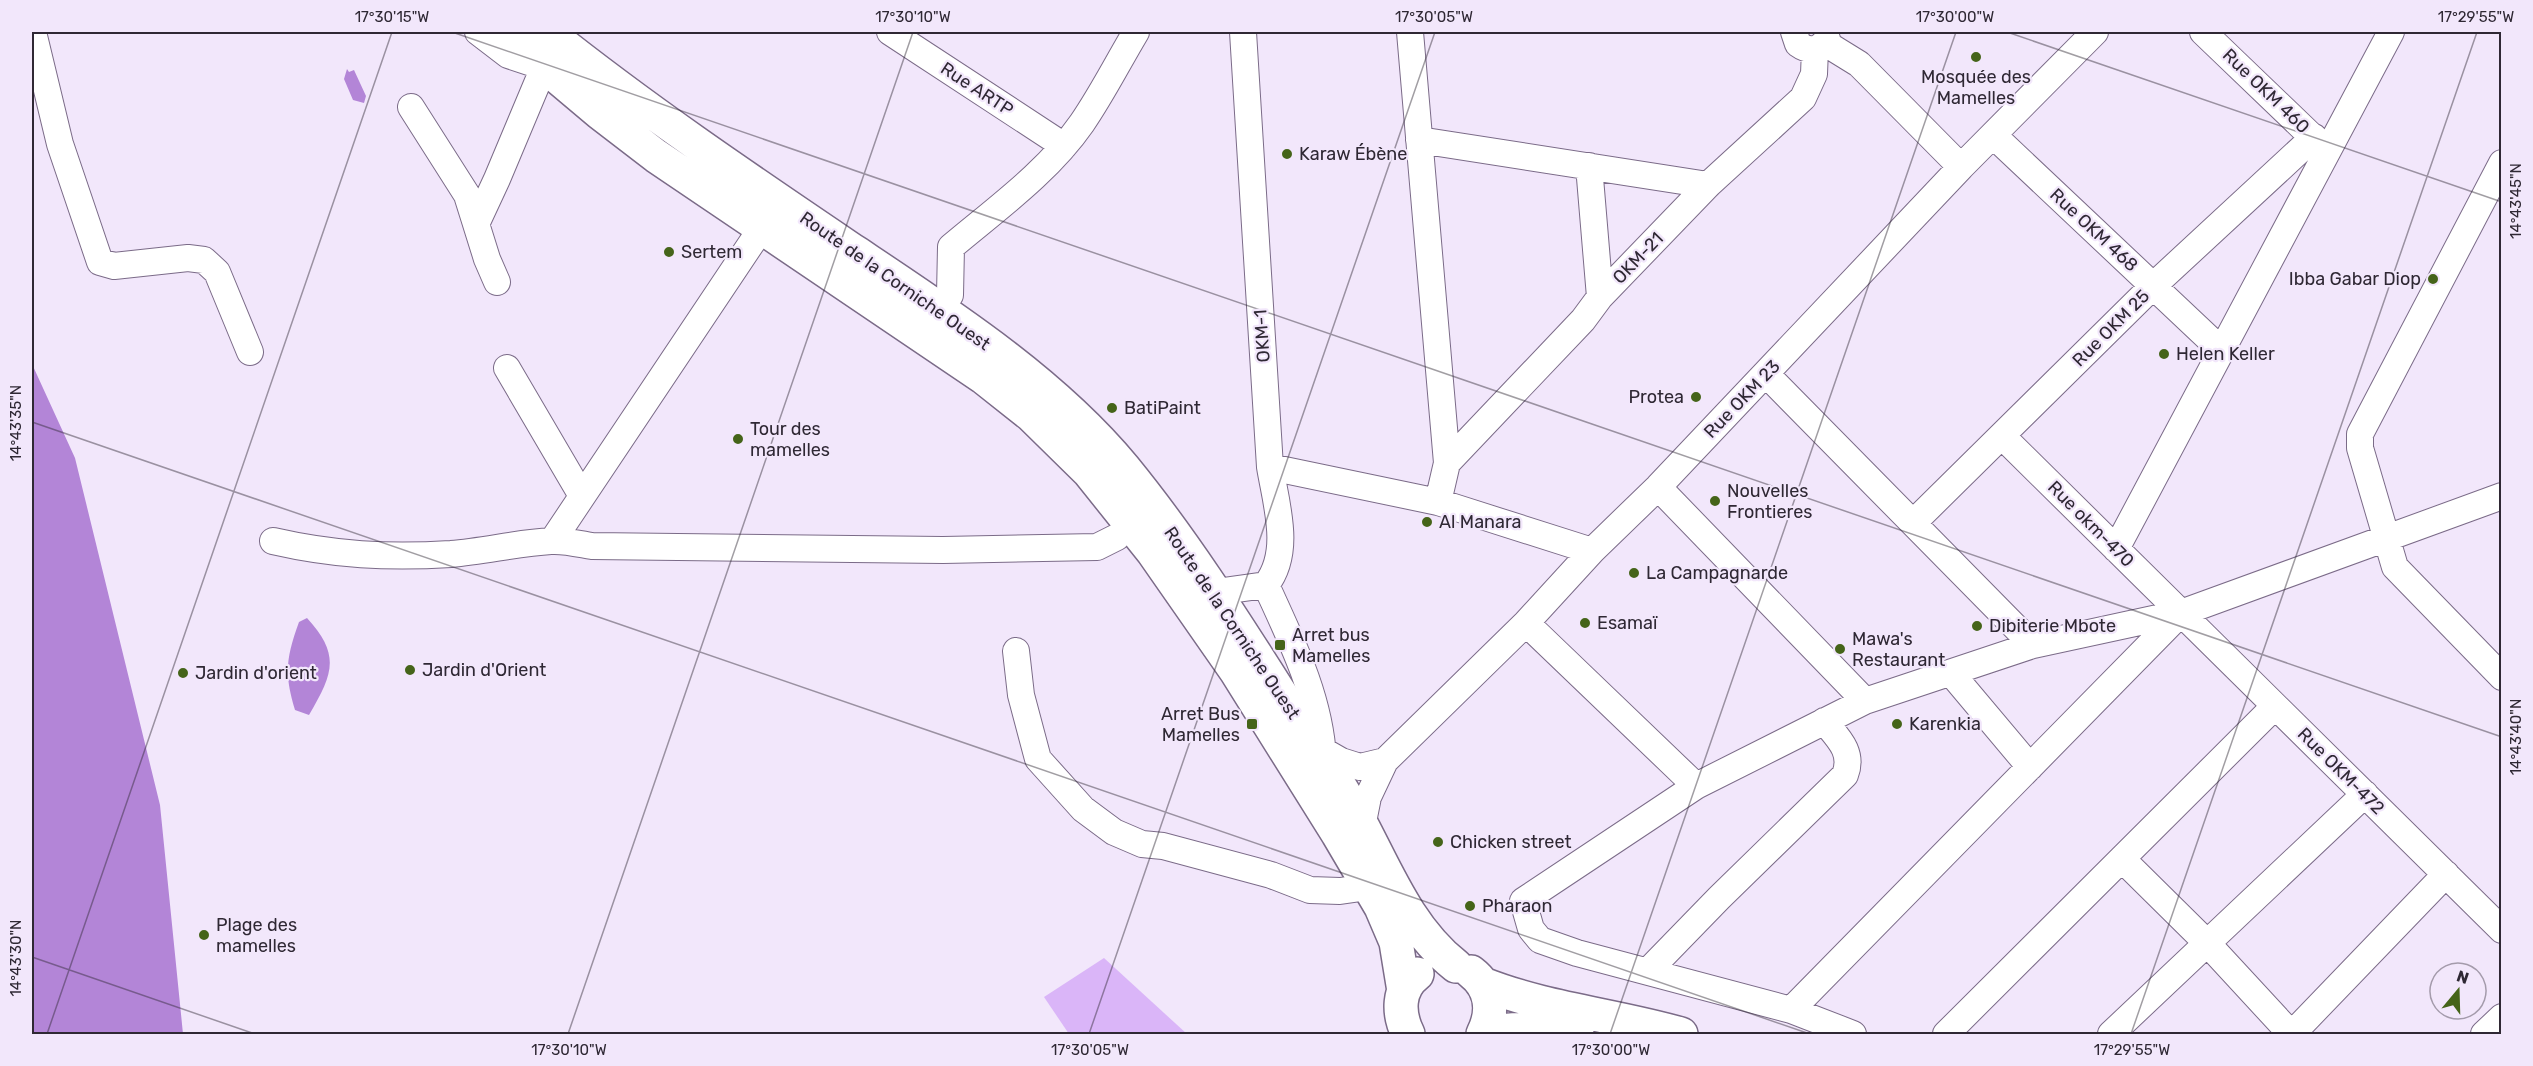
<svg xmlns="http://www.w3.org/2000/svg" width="2533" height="1066" viewBox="0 0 2533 1066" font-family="Rubik,sans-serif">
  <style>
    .green { fill: #dab5f8 }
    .water { fill: #b385d7 }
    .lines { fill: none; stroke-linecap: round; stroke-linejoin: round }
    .minor-casing { stroke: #7b6b88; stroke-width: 28 }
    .highway-casing { stroke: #7b6b88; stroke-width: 36 }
    .minor { stroke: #fff; stroke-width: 26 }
    .highway { stroke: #fff; stroke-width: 33 }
    .ticks { fill: none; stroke: #2f2834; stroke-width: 1.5; stroke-opacity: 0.45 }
    .poi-dot { fill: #456419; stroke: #f2e7fb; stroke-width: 2 }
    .labels { text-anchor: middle; stroke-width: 4.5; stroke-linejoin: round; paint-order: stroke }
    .poi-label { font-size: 18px; fill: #2f2834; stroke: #f2e7fb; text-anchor: start }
    .street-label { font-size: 18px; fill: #2f2834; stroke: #f2e7fb }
    .neatline { fill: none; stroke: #2f2834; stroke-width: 2 }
    .ticks-label { font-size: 15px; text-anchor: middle; fill: #2f2834 }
  </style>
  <rect width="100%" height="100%" fill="#f2e7fb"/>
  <path class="green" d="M 1104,958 L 1187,1034 L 1069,1034 L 1044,997 Z"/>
  <path class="water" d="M 347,69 L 349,72 L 354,70 L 366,96 L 364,103 L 353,100 L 344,79 Z
    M 32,364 L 75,458 L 160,805 L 183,1034 L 32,1034 Z
    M 307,618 C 341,655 333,674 309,715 L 295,710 C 284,674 286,658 299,622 Z"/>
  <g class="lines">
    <defs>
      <path id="minor" d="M 33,32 L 60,144 L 100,262 L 114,266 L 188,258 L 204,260 L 217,272 L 250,352
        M 890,32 L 1064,146
        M 1410,32 L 1447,463 L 1438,502
        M 1794,32 L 1798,44 C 1809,52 1820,51 1827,39
        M 2203,32 L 2326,150
        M 1825,43 L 1859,64 L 1961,167
        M 411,107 L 467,195 L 487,259 L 497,282
        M 1993,135 L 2221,350
        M 1419,140 L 1708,185
        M 2502,163 L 2360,434 L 2360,448 L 2395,567 L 2502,677
        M 1589,166 L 1600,297
        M 477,222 L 497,179 L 544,67 L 508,55 L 478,32
        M 938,306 L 950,295 L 951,247 C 996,209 1048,172 1082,123 C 1102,94 1118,62 1136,32
        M 507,368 L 582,496
        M 1766,374 L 2033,645
        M 2002,436 L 2502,930
        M 1447,463 L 1583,320 L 1600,297 L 1708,185 L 1803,98 L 1814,74 L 1815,49
        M 1270,467 L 1438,502 L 1592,551
        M 1658,487 L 1865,701
        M 1913,523 L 2153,286 L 2314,137
        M 553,540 L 763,226
        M 273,541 C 334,555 388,558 451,554 C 485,551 518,543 551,541 C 564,540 580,544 592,546 L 943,550 L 1097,547 L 1117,537
        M 2116,549 L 2391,32
        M 1266,585 C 1291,640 1320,697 1323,758
        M 1216,592 L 1266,585 C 1292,552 1276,504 1270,467 L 1243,32
        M 1526,623 L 1696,786
        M 1016,651 L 1021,695 L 1038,759 L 1083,809 L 1114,832 L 1142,844 L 1163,846 L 1271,875 L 1310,890 L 1340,891 L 1368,887
        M 1951,673 L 2030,767
        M 1313,745 L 1341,761 L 1360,767 L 1385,761
        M 1362,827 L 1368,797 L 1385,761 L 1526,623 L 1592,551 L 1658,487 L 1961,167 L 2095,32
        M 2122,859 L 2207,943 L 2291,1034
        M 1649,970 L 1719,898 L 1845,775 C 1854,752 1838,738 1824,721
        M 1791,1010 L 2181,613
        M 1853,1034 L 1791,1010 L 1577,953 L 1540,940 L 1531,929 L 1523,901 L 1696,786 L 1865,701 L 2033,645 L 2181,613 L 2502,496
        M 1946,1034 L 2275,706
        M 2111,1034 L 2365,794
        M 2292,1034 L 2446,874
        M 2484,1034 L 2502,1017"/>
      <path id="highway" d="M 504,32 L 600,113 L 656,156 L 983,377 L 1031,415 L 1089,472 L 1153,552 L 1236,671 L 1338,834 L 1381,907 L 1396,942 L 1404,991
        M 547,32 C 646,111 750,181 855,252 C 948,314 1053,382 1124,468 C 1182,539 1231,616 1280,693 C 1303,730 1329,767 1351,805 C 1383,861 1404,925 1456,966
        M 1471,972 C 1492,988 1494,1012 1483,1034
        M 1483,984 C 1546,1009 1615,1015 1681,1034
        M 1408,1034 C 1398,1014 1397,989 1417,974
        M 1484,1034 C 1515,1026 1546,1030 1577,1034"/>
    </defs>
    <use href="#minor" class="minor-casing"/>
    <use href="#highway" class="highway-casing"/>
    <use href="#minor" class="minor"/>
    <use href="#highway" class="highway"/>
  </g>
  <path class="ticks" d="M 452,32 L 2502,737M 2007,32 L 2502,202M 32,422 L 1810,1034M 32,957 L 255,1034M 47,1034 L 392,32M 568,1034 L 913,32M 1089,1034 L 1435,32M 1610,1034 L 1956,32M 2131,1034 L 2477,32"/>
  <g class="poi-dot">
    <circle cx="1976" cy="57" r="6"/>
    <circle cx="1287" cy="154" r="6"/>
    <circle cx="669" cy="252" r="6"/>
    <circle cx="2433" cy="279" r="6"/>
    <circle cx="2164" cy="354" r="6"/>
    <circle cx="1696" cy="397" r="6"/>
    <circle cx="1112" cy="408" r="6"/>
    <circle cx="738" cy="439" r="6"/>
    <circle cx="1715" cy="501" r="6"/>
    <circle cx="1427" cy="522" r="6"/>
    <circle cx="1634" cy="573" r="6"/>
    <circle cx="1585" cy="623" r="6"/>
    <circle cx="1977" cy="626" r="6"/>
    <rect x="1274" y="639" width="12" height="12" rx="3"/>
    <circle cx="1840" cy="649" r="6"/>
    <circle cx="410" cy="670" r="6"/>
    <circle cx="183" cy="673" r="6"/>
    <rect x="1246" y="718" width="12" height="12" rx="3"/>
    <circle cx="1897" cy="724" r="6"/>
    <circle cx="1438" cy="842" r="6"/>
    <circle cx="1470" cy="906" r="6"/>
    <circle cx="204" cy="935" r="6"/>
  </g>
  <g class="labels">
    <g class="poi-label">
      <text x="1976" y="83" text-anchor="middle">Mosquée des<tspan x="1976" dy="21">Mamelles</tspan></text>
      <text x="1299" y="160">Karaw Ébène</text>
      <text x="681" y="258">Sertem</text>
      <text x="2421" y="285" text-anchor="end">Ibba Gabar Diop</text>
      <text x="2176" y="360">Helen Keller</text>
      <text x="1684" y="403" text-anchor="end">Protea</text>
      <text x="1124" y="414">BatiPaint</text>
      <text x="750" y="435">Tour des<tspan x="750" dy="21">mamelles</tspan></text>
      <text x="1727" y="497">Nouvelles<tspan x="1727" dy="21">Frontieres</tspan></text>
      <text x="1439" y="528">Al Manara</text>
      <text x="1646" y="579">La Campagnarde</text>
      <text x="1597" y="629">Esamaï</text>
      <text x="1989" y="632">Dibiterie Mbote</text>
      <text x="1292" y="641">Arret bus<tspan x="1292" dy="21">Mamelles</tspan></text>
      <text x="1852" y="645">Mawa's<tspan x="1852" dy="21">Restaurant</tspan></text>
      <text x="422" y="676">Jardin d'Orient</text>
      <text x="195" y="679">Jardin d'orient</text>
      <text x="1240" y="720" text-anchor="end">Arret Bus<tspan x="1240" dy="21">Mamelles</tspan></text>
      <text x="1909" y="730">Karenkia</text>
      <text x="1450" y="848">Chicken street</text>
      <text x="1482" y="912">Pharaon</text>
      <text x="216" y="931">Plage des<tspan x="216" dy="21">mamelles</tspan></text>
    </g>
    <g class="street-label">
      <text transform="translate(977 89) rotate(33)" y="6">Rue ARTP</text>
      <text transform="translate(2266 91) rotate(44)" y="6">Rue OKM 460</text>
      <text transform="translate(2094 230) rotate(43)" y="6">Rue OKM 468</text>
      <text transform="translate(1638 258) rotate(-46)" y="6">OKM-21</text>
      <text transform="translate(895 281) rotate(35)" y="6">Route de la Corniche Ouest</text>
      <text transform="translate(2111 328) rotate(-45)" y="6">Rue OKM 25</text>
      <text transform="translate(1262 336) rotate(-94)" y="6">OKM-1</text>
      <text transform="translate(1742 399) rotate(-46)" y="6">Rue OKM 23</text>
      <text transform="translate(2091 524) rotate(45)" y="6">Rue okm-470</text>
      <text transform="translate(1232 623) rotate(56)" y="6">Route de la Corniche Ouest</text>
      <text transform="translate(2341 771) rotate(45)" y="6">Rue OKM-472</text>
    </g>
  </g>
  <rect width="2533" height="1066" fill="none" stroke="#f2e7fb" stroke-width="66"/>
  <g transform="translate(2458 991) rotate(19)"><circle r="28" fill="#f2e7fb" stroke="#a49bab" stroke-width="1.5"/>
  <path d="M0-4.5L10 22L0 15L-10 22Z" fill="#456419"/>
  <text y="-9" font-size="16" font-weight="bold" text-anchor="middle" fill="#2f2834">N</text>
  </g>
  <rect x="33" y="33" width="2467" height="1000" class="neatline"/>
  <g class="ticks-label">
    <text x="392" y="22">17°30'15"W</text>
    <text x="913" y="22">17°30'10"W</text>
    <text x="1434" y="22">17°30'05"W</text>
    <text x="1955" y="22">17°30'00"W</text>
    <text x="2476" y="22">17°29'55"W</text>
    <text transform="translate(2516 201) rotate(-90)" y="5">14°43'45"N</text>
    <text transform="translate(16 423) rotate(-90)" y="5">14°43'35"N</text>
    <text transform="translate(2516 737) rotate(-90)" y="5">14°43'40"N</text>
    <text transform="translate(16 958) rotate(-90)" y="5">14°43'30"N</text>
    <text x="569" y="1055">17°30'10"W</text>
    <text x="1090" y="1055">17°30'05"W</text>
    <text x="1611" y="1055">17°30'00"W</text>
    <text x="2132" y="1055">17°29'55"W</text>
  </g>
</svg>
